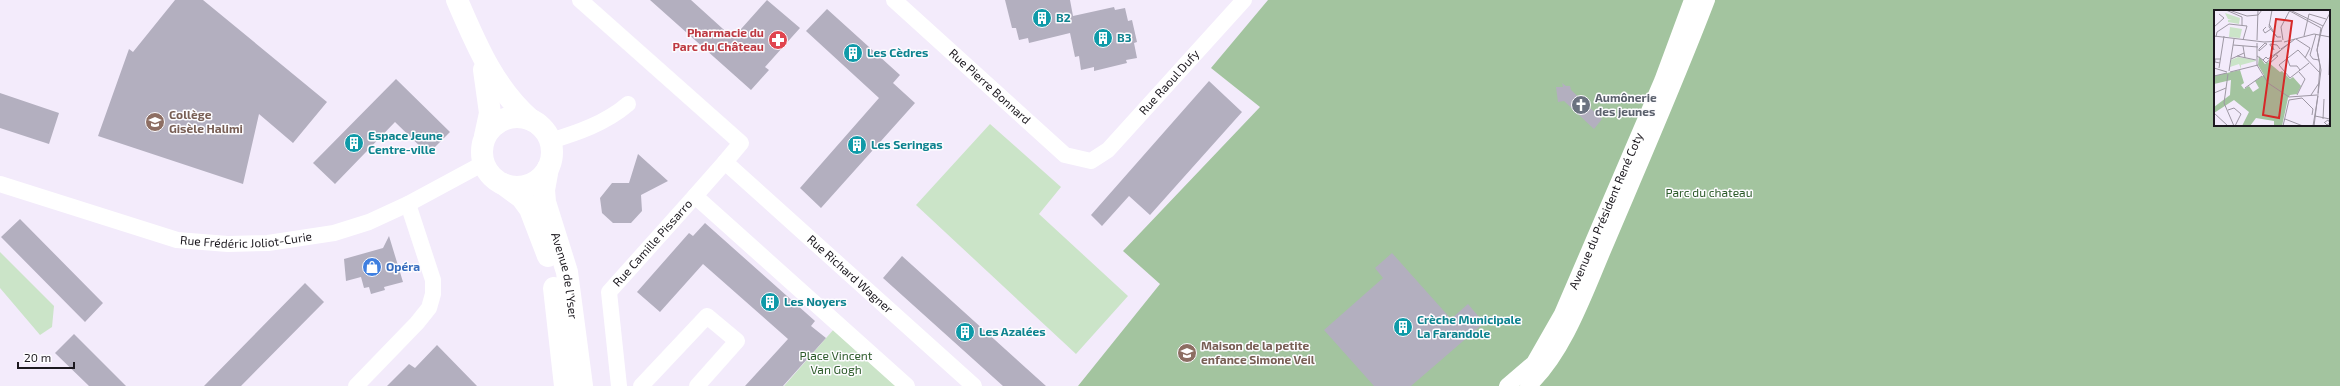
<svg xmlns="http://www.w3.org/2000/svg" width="2340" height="386" viewBox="0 0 2340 386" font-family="'Exo 2',sans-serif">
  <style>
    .green { fill: #cbe4c8 }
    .forest { fill: #a3c49f; fill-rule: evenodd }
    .building { fill: #b3afbf }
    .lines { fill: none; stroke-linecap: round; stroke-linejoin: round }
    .minor { stroke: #fff; stroke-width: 16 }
    .secondary { stroke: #fff; stroke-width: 22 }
    .labels { text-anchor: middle; stroke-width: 3; stroke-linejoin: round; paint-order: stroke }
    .culture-label { font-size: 12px; font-weight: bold; fill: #0d838f; stroke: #fdfcff; text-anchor: start }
    .health-label { font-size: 12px; font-weight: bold; fill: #be3a42; stroke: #fdfcff; text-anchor: end }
    .street-label { font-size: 12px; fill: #1c191f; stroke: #fdfcff }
    .worship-label { font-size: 12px; font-weight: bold; fill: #5b616d; stroke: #fdfcff; text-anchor: start }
    .education-label { font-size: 12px; font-weight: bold; fill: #785e54; stroke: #fdfcff; text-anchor: start }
    .park-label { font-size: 12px; fill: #2d5b2a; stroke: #fdfcff }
    .shop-label { font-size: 12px; font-weight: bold; fill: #366cbe; stroke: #fdfcff; text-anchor: start }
    .inset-road { fill: none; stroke: #9d97a3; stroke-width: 1 }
    .view { fill: #d62828; fill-opacity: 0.15; stroke: #d62828; stroke-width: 2 }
    .inset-edge { fill: none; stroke: #1c191f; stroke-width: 2 }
  </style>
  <rect width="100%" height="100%" fill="#f3ebfb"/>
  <path class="green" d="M 990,124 L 1061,187 L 1039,214 L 1128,296 L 1076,354 L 916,205 Z
    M 0,252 L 54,306 L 52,327 L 40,335 L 0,288 Z
    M 834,329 L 896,386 L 784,386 Z"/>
  <path class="forest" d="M 1268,0 L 2340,0 L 2340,386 L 1078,386 L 1160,284 L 1123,251 L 1260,107 L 1211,68 ZM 2215,11 L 2329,11 L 2329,125 L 2215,125 Z"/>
  <path class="building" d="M 175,0 L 203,0 L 327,102 L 293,143 L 259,114 L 243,184 L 98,136 L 129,49 L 133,52 Z
    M 650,0 L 691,0 L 733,38 L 767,0 L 800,28 L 765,67 L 769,70 L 751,90 Z
    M 1005,0 L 1070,0 L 1073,16 L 1114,7 L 1115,10 L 1125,8 L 1128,21 L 1132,20 L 1137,42 L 1134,43 L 1137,58 L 1126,60 L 1127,63 L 1094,71 L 1094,67 L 1081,70 L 1079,56 L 1075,57 L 1070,33 L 1029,43 L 1028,38 L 1019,40 L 1016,28 L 1012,28 Z
    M 827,9 L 900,75 L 893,83 L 915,103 L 821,208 L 800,188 L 879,98 L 806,31 Z
    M 396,79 L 450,132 L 428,154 L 395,122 L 335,184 L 313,163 Z
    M 1209,81 L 1242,112 L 1150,215 L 1129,196 L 1102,226 L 1091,215 Z
    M 1562,83 L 1566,86 L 1570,86 L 1571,90 L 1602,119 L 1594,129 L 1564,101 L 1558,102 L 1556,87 L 1563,87 Z
    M 0,93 L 59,113 L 49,144 L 0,128 Z
    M 638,154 L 668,181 L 641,195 L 642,211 L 631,223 L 613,223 L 602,213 L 600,198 L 612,183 L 629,183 Z
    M 20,219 L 103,303 L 85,322 L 1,237 Z
    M 705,223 L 815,321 L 811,326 L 826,338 L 783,386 L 745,386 L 788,339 L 703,264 L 660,312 L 637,292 L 689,233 L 693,236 Z
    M 389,236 L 403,282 L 384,287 L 385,290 L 371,294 L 369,287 L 364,288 L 361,277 L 346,281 L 344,259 L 383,248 Z
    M 1392,253 L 1451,319 L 1468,304 L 1484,323 L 1411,386 L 1374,386 L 1324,330 L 1383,278 L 1375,268 Z
    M 902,256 L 1046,386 L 1003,386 L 883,278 Z
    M 305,283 L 324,302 L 241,386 L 204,386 Z
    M 74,334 L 126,386 L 89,386 L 55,353 Z
    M 437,345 L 477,386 L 387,386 L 409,364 L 415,368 Z"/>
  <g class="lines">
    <g class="minor">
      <path d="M 580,0 L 741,143 L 725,162"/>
      <path id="s1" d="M 894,0 L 1065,155 L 1091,161 L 1108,150 L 1244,0"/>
      <path d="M 550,141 C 577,133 606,123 628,104"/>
      <path id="s2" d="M 0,184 L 177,240 L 228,244 L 268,243 L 334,233 L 369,222 L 408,204 L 484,163"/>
      <path d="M 356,386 L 417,323 L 429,308 L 433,294 L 433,280 L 408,204"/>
      <path id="s3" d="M 619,386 L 609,292 L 695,196"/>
      <path d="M 641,386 L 707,316 L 737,341 L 697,386"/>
      <path id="s4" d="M 907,386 L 695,196 L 725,162 L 974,386"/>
      <path id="s5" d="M 1507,386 L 1534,363 L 1562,314 L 1662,81 L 1692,0"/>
      <path d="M 1528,386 C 1565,353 1587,287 1607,241 C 1641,161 1676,81 1707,0"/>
    </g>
    <g class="secondary">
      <path d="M 457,0 C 476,44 494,88 531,120"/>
      <path d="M 484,70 L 490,113 L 485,136"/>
      <circle cx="517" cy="152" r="35"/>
      <path id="s6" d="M 548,168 L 544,190 L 545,202 L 567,272 L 582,386"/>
      <path d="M 503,184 L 522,198 L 530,209 L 548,256"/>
      <path d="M 554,288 L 565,386"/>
    </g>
  </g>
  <defs>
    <symbol id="building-disc" viewBox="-11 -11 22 22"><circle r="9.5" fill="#0f9aa8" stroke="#fdfcff"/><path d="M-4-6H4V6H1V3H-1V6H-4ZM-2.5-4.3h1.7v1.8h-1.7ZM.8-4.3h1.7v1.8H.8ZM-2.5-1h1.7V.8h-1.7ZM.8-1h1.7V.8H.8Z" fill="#fff"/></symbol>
    <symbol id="pharmacy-disc" viewBox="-11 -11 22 22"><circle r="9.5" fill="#e0444e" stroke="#fdfcff"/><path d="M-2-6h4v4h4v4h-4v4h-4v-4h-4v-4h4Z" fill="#fff"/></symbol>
    <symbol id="church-disc" viewBox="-11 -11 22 22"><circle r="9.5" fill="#6b7280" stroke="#fdfcff"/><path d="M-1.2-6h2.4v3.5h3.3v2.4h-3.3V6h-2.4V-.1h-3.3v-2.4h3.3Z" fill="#fff"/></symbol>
    <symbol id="school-disc" viewBox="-11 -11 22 22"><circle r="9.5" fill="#8d6e63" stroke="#fdfcff"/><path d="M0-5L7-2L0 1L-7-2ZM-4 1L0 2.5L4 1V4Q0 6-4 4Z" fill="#fff"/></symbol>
    <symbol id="shop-disc" viewBox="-11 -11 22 22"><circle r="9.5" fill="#3f7fe0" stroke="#fdfcff"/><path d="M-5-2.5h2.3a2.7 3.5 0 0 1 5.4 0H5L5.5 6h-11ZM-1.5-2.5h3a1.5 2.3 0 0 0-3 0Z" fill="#fff"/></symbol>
  </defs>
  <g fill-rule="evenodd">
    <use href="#building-disc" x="1031" y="7" width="22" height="22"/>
    <use href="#building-disc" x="1092" y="27" width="22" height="22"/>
    <use href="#pharmacy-disc" x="767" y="29" width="22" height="22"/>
    <use href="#building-disc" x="842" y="42" width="22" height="22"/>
    <use href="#church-disc" x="1570" y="94" width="22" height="22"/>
    <use href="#school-disc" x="144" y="111" width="22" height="22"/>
    <use href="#building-disc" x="343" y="132" width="22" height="22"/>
    <use href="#building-disc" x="846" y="134" width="22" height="22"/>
    <use href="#shop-disc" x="361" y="256" width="22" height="22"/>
    <use href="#building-disc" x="759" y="291" width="22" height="22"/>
    <use href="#building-disc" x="1392" y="316" width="22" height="22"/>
    <use href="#building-disc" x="954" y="321" width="22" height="22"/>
    <use href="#school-disc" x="1176" y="342" width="22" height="22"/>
  </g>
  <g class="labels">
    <g class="culture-label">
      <text x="1056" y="22">B2</text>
      <text x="1117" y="42">B3</text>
      <text x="867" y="57">Les Cèdres</text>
      <text x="368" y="140">Espace Jeune<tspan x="368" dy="14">Centre-ville</tspan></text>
      <text x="871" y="149">Les Seringas</text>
      <text x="784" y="306">Les Noyers</text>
      <text x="1417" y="324">Crèche Municipale<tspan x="1417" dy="14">La Farandole</tspan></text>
      <text x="979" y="336">Les Azalées</text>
    </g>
    <g class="health-label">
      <text x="764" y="37">Pharmacie du<tspan x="764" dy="14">Parc du Château</tspan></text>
    </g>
    <g class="street-label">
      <text dy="4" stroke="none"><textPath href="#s1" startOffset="369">Rue Raoul Dufy</textPath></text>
      <text dy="4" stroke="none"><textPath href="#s1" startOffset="129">Rue Pierre Bonnard</textPath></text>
      <text dy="4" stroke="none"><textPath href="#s5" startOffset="204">Avenue du Président René Coty</textPath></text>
      <text dy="4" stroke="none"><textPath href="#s2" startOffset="255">Rue Frédéric Joliot-Curie</textPath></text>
      <text dy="4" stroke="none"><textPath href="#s3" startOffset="160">Rue Camille Pissarro</textPath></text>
      <text dy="4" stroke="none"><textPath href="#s4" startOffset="498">Rue Richard Wagner</textPath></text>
      <text dy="4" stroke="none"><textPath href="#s6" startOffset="111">Avenue de l'Yser</textPath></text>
    </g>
    <g class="worship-label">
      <text x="1595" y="102">Aumônerie<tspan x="1595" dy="14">des jeunes</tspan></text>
    </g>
    <g class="education-label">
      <text x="169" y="119">Collège<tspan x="169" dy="14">Gisèle Halimi</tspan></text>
      <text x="1201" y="350">Maison de la petite<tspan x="1201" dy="14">enfance Simone Veil</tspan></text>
    </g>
    <g class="park-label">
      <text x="1709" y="197">Parc du chateau</text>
      <text x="836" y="360">Place Vincent<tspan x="836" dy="14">Van Gogh</tspan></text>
    </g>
    <g class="shop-label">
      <text x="386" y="271">Opéra</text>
    </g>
  </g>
  <g transform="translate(2214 10)">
    <rect width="116" height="116" fill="#f3ebfb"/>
    <path d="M 11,3 L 26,8 L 25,14 L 14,12 L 14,10 L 18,9 L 14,9 ZM 16,17 L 28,19 L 26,28 L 15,27 ZM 24,47 L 41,50 L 42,51 L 27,55 L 27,59 L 25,54 L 16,57 L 17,50 Z" fill="#cbe4c8"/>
    <path d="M 45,46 L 51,54 L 54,52 L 66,62 L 68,61 L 76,69 L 79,67 L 87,76 L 83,84 L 76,85 L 74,88 L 68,116 L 60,116 L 60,111 L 42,108 L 36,116 L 28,116 L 35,102 L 20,90 L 0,103 L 0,97 L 16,85 L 17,70 L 0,74 L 0,66 L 26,60 L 30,73 L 27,75 L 30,79 L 35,76 L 39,82 L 45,78 L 41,71 L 50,65 L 44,55 Z" fill="#a3c49f"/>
    <path class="inset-road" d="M 12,0 L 28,7 L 28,15M 15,0 L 33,6 L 44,5 L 48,0M 58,0 L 55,17 L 63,27 L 67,27M 74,0 L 107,18 L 103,40 L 107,60 L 100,116M 76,0 L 109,16M 55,14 L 62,26M 0,17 L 10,8 L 5,4M 52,17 L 49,20 L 51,23 L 57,19M 102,24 L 96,45 L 99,49 L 105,50M 0,26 L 50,32 L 68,31M 90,26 L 95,4 L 112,9M 2,27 L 3,22 L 15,14 L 33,16 L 29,30M 82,29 L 96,38 L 91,48M 43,30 L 44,0M 69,30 L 67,17 L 76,0M 70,32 L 100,24 L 116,27M 43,33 L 43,55 L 54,73 L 75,87 L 103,85M 51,33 L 53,34 L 45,41 L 45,39 ZM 58,34 L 60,40 L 56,35 L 56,34 L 63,35 L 66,39M 19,35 L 44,37M 29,36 L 31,48M 67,39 L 77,32M 67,40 L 81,29M 23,46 L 42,50M 43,46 L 49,50 L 52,47 L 54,49M 73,48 L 76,56 L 83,56 L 86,60M 17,49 L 30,43M 49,50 L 52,53 L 67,40 L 54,49M 55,51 L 56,53 L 64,46 L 62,45M 6,53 L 1,52 L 1,49 L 7,49M 65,55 L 84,40 L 106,63M 65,55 L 76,68 L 95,53M 0,58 L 13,62M 5,58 L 10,26M 15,61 L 20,29M 16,62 L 44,55M 14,64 L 10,93 L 20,116M 115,65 L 116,30M 0,66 L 13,63M 31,78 L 48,66M 0,83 L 12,78M 104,83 L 106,56 L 103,40 L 108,18 L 116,3M 83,85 L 91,69 L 85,62M 97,85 L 105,73M 75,90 L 88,88 L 99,99 L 98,105M 14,100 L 20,98 L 27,104 L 21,116M 0,103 L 14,116M 101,106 L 116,109M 71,109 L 89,116M 109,109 L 110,89M 110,112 L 113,115 L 116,113 L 114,110 L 111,112M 69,116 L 75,90M 99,116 L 104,86"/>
    <path class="view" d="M 62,9 L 78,11 L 65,108 L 49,105 Z"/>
    <rect width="116" height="116" class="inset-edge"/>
  </g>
  <path d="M18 362v6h56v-6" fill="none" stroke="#1c191f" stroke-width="2"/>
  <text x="24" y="362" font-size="12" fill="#1c191f" stroke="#fdfcff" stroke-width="3" paint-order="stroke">20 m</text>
</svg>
